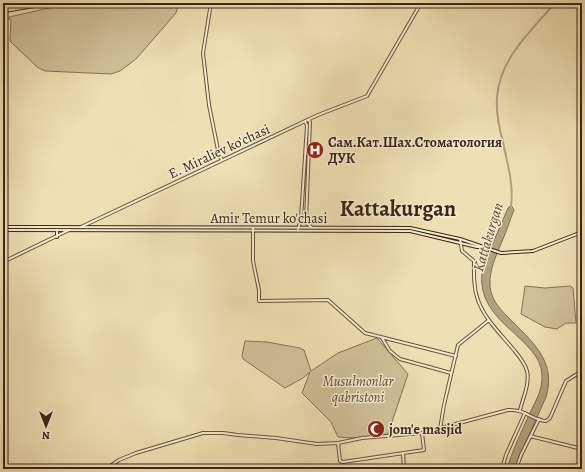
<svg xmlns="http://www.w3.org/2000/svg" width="585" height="472" viewBox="0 0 585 472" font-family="Alegreya,serif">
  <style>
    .green { fill: #d0c099; stroke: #867258 }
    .water { fill: #b2a07e; stroke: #826f54 }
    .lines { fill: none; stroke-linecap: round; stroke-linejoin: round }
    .canal { stroke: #b2a07e; stroke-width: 2 }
    .tertiary-casing { stroke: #68543e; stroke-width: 4 }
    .secondary-casing { stroke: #3b2516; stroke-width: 4 }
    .primary-casing { stroke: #3b2516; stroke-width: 4.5 }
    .tertiary { stroke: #f5ebce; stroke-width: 2 }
    .secondary { stroke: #f5ebce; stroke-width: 2 }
    .primary { stroke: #efe0b4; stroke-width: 2.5 }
    .labels { text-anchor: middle; stroke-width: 3; stroke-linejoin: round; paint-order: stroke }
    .poi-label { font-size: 14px; font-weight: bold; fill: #3b2516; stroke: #f5ebce; text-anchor: start }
    .street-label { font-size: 14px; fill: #3b2516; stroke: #f5ebce }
    .park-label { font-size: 14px; font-style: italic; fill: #604c37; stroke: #f5ebce }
    .water-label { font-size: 15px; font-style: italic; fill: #5f4a35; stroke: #f5ebce }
    .town-label { font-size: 22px; font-weight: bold; fill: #3b2516; stroke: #f5ebce }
  </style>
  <rect width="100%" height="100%" fill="#efe0b4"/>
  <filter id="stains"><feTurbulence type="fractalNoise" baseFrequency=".005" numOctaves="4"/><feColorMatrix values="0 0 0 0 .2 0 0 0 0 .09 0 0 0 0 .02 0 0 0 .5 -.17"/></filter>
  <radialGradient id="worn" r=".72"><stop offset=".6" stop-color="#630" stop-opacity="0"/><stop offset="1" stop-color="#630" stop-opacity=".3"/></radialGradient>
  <path class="green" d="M 71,3 L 179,3 L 176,13 L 136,59 L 120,71 L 111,74 L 45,71 L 37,67 L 10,41 L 11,20 L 9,19 L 9,17 Z
    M 525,286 L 545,288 L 570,286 L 573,288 L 576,323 L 566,323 L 557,329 L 545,327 L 521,314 Z
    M 377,338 L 408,374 L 388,434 L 353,438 L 338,437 L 331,422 L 302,393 L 310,372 L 303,378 L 285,388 L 243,359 L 242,356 L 245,341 L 267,342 L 300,348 L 304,350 L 311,371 L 338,353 Z"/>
  <path class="water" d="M 511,205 L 514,210 C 510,220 507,230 503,239 C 497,254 489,269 490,286 C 491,299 499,308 508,317 C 531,341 557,360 546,397 L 514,469 L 507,469 C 512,451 521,433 529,415 C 535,402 543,390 542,375 C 541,338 476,323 482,273 C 484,260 491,249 496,236 C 500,227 504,217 508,208 Z"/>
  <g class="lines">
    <path class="canal" d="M 511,206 C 514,184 507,163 503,142 C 499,128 496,112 497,97 C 500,58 531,31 555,3"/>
    <defs>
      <path id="tertiary" d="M 211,3 L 203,53 L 209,105 L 219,155 L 222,160
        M 309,120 L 310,122 L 306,220 L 307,223 L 311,227
        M 81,227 L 318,115 L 367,96 L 421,3
        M 253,228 L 253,261 L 259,290 L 259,301 L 328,300 L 365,333 L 456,356
        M 298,229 L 301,219 L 307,125 L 305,122
        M 460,239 L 462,251 L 474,261 C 474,273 473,285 477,297 C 483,318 501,334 514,350 C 519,356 525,363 527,371 C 530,383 523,398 520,410
        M 3,262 L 69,230
        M 382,338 L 390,351 L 400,359 L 451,373
        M 440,429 L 444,405 L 458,345 L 489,320
        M 530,436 L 582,449
        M 338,443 L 340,461 L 343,462 L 424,450 L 422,433
        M 403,454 L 404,469
        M 106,469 L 119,460 L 136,453 L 203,433 L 223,433 L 238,435 L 276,438 L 317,444 L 338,443 L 362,438 L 422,433 L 508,410 C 526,409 531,420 546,421 L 550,418 L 566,381 L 582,371
        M 502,469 L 506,455 L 525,413
        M 516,469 L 521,455 L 539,419"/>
      <path id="secondary" d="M 3,227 L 410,228 L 460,239 L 501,253 L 533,251 L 582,232
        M 3,230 L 410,231 L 477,247 L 482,247
        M 57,237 L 57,230"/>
      <path id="primary" d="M 3,9 L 39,3
        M 3,11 L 51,3"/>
    </defs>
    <use href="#tertiary" class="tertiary-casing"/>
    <use href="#secondary" class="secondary-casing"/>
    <use href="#primary" class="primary-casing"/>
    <use href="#tertiary" class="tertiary"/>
    <use href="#secondary" class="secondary"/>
    <use href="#primary" class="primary"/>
  </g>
  <defs>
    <symbol id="hospital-disc" viewBox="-11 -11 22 22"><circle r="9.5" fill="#8f2418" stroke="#f5ebce"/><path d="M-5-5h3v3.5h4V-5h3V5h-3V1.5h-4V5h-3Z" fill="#fff"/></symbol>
    <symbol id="mosque-disc" viewBox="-11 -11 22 22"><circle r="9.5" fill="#8f2418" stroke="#f5ebce"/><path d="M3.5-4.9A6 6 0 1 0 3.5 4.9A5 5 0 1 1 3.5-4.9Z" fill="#fff"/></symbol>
  </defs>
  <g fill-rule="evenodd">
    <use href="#hospital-disc" x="305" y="140" width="20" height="20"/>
    <use href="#mosque-disc" x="366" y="419" width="20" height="20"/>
  </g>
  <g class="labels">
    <g class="poi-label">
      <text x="328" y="147">Сам.Кат.Шах.Стоматология<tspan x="328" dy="16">ДУК</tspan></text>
      <text x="389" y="434">jom'e masjid</text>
    </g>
    <g class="street-label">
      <text transform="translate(219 151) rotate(-25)" y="5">E. Miraliev ko'chasi</text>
      <text x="269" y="223">Amir Temur ko'chasi</text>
    </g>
    <g class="park-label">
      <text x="358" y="386">Musulmonlar<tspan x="358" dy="16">qabristoni</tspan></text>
    </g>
    <g class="water-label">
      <text transform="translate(488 237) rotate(-73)" y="5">Kattakurgan</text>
    </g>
    <g class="town-label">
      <text x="398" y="216">Kattakurgan</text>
    </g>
  </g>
  <rect width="585" height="472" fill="none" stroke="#efe0b4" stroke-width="16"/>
  <rect x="4" y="4" width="577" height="464" fill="none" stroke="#3b2516" stroke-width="2"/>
  <rect x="8" y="8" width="569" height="456" fill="none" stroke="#3b2516"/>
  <g transform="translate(46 426) rotate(180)" stroke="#f5ebce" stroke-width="3" paint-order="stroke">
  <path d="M0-3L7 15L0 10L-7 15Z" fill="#3b2516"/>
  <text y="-6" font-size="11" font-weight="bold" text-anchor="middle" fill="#3b2516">N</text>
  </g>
  <rect width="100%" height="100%" filter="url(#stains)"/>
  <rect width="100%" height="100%" fill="url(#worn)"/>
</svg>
